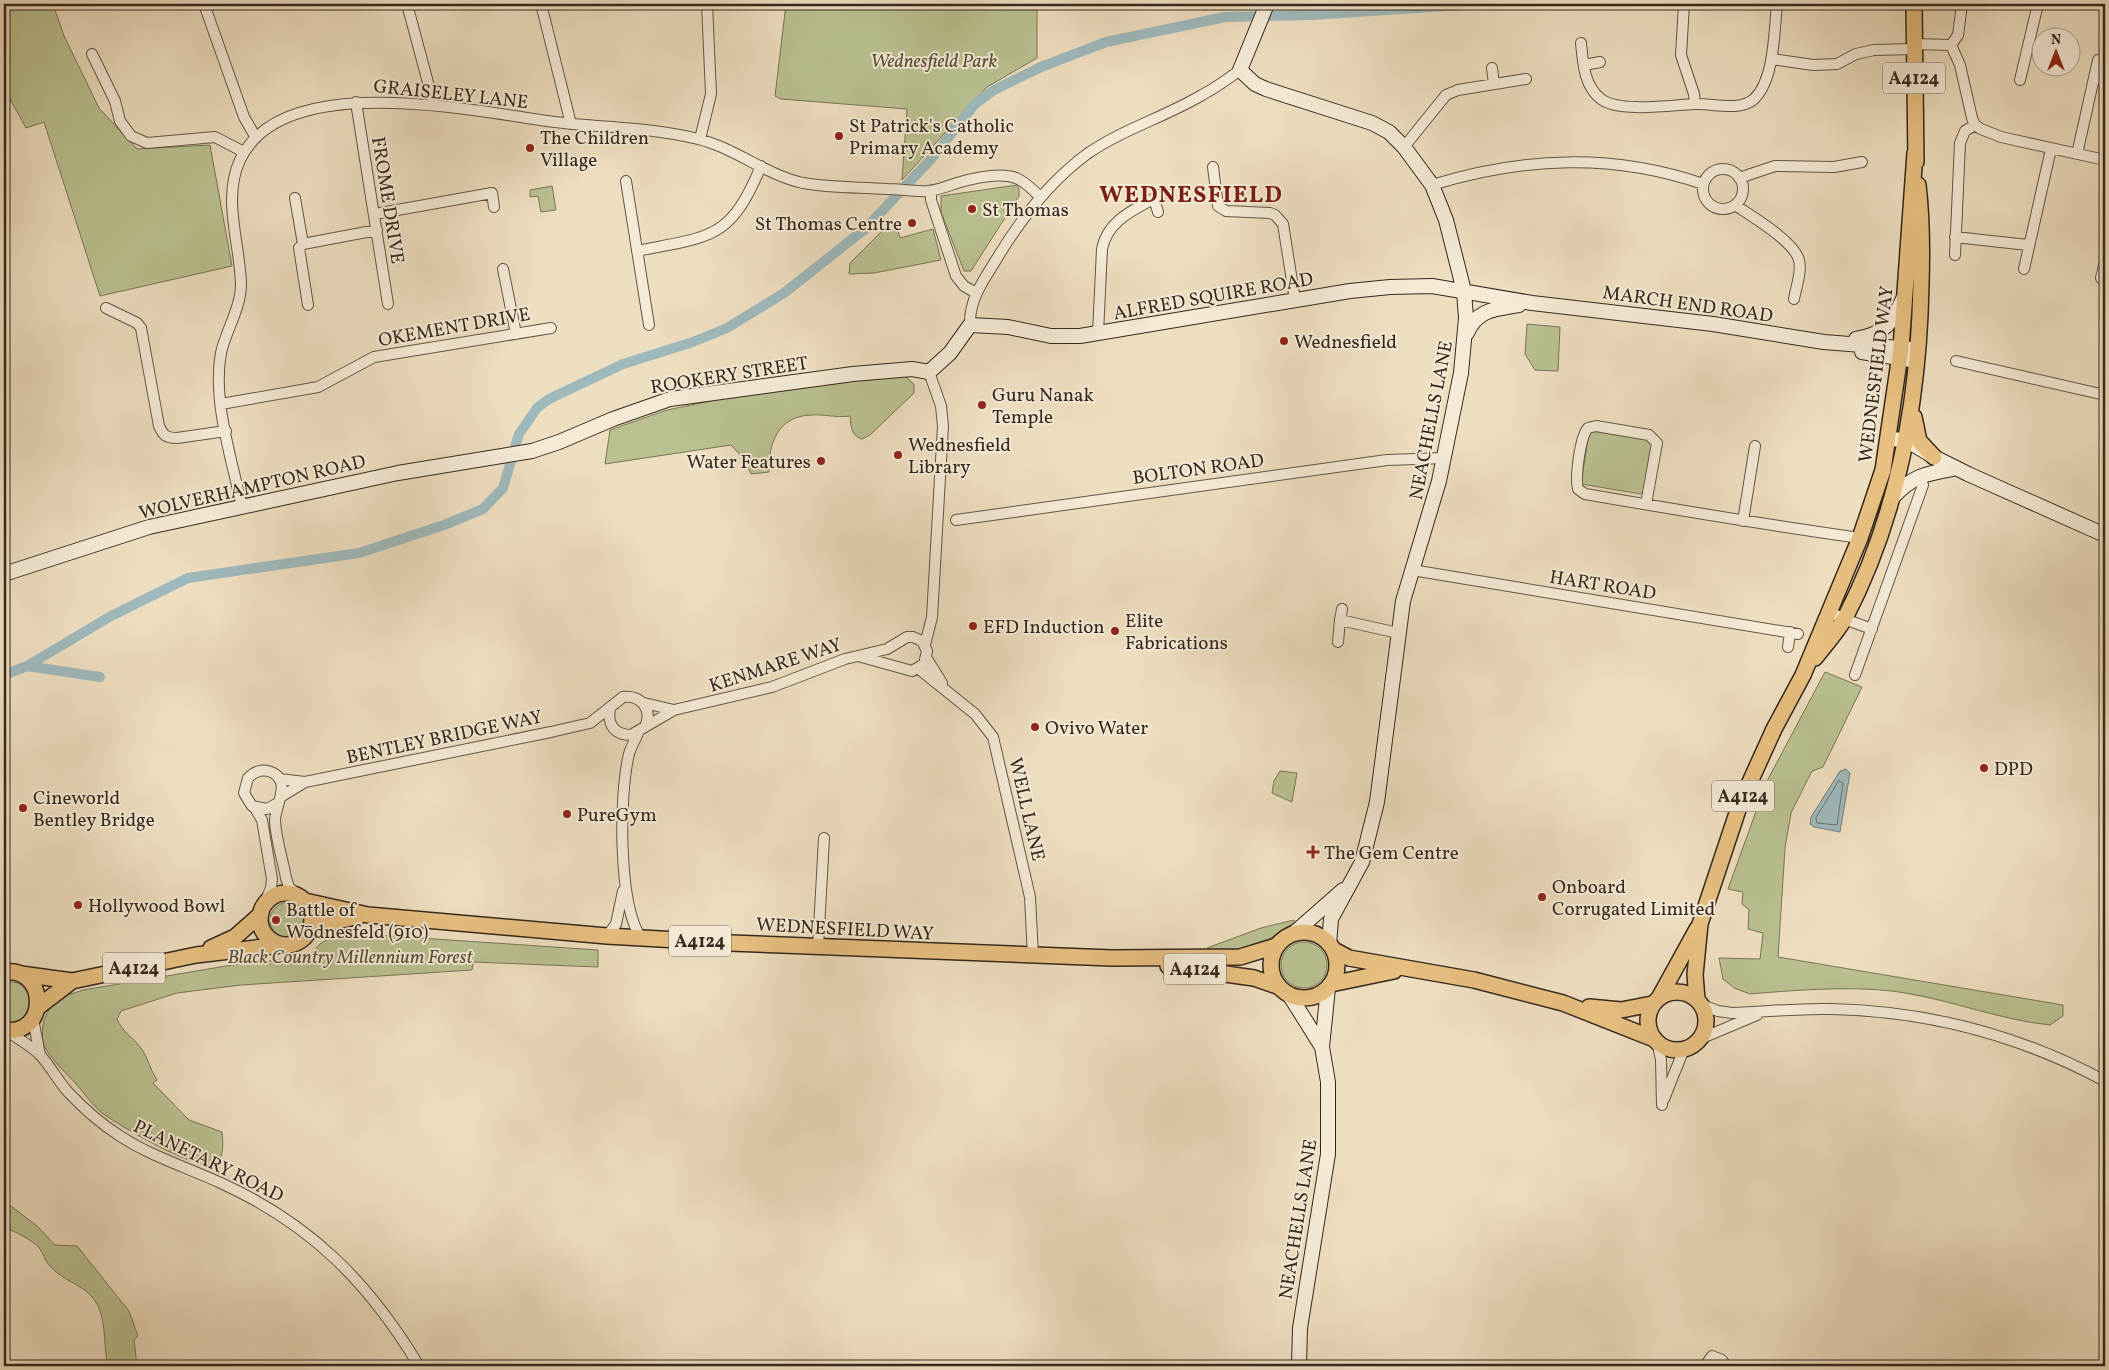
<svg xmlns="http://www.w3.org/2000/svg" width="2109" height="1370" viewBox="0 0 2109 1370" font-family="Vollkorn,serif">
  <style>
    .green { fill: #bac191; stroke: #787557 }
    .water { fill: #9eb9bc; stroke: #747f7c }
    .lines { fill: none; stroke-linecap: round; stroke-linejoin: round }
    .shore { stroke: #6a716c; stroke-width: 1 }
    .canal { stroke: #9eb9bc; stroke-width: 10 }
    .street-casing { stroke: #635646; stroke-width: 12 }
    .secondary-casing { stroke: #35291d; stroke-width: 16 }
    .primary-casing { stroke: #35291d; stroke-width: 18 }
    .street { stroke: #f4ead6; stroke-width: 10 }
    .secondary { stroke: #f4ead6; stroke-width: 14 }
    .primary { stroke: #e7bf80; stroke-width: 15 }
    .poi-dot { fill: #8f2418; stroke: #f4ead6; stroke-width: 2 }
    .labels { text-anchor: middle; stroke-width: 4; stroke-linejoin: round; paint-order: stroke }
    .shield { fill: #f4ead6; stroke: #6e6354; stroke-width: 1 }
    .shield-label { font-size: 18px; font-weight: bold; fill: #35291d }
    .park-label { font-size: 19px; font-style: italic; fill: #564f3a; stroke: #f4ead6 }
    .street-label { font-size: 19px; fill: #35291d; stroke: #f4ead6 }
    .poi-label { font-size: 19px; fill: #35291d; stroke: #f4ead6; text-anchor: start }
    .district-label { font-size: 24px; font-weight: bold; letter-spacing: 1px; fill: #7a1f14; stroke: #f4ead6 }
  </style>
  <rect width="100%" height="100%" fill="#eedec0"/>
  <filter id="stains"><feTurbulence type="fractalNoise" baseFrequency=".004" numOctaves="4"/><feColorMatrix values="0 0 0 0 .2 0 0 0 0 .09 0 0 0 0 .02 0 0 0 .5 -.17"/></filter>
  <radialGradient id="worn" r=".72"><stop offset=".6" stop-color="#630" stop-opacity="0"/><stop offset="1" stop-color="#630" stop-opacity=".3"/></radialGradient>
  <path class="green" d="M 4,4 L 53,4 L 64,36 L 99,108 L 137,149 L 210,145 L 232,266 L 100,296 L 44,122 L 26,128 L 4,88 Z
    M 786,4 L 1037,4 L 1037,58 L 987,87 L 902,180 L 907,109 L 781,99 L 775,96 Z
    M 1017,185 L 1019,189 L 1019,196 L 971,271 L 964,271 L 941,212 L 941,196 Z
    M 552,186 L 556,210 L 541,212 L 538,196 L 530,197 L 530,190 Z
    M 896,224 L 900,238 L 933,229 L 941,260 L 874,273 L 849,274 L 850,263 L 888,225 Z
    M 1527,324 L 1560,327 L 1558,371 L 1535,370 L 1525,354 Z
    M 886,377 L 906,377 L 914,384 L 914,393 L 870,435 L 862,439 C 851,436 851,426 850,416 C 836,418 824,414 811,415 C 778,416 768,444 769,472 L 751,474 L 744,459 L 731,445 L 605,464 L 610,430 L 667,410 L 725,398 Z
    M 1597,430 L 1649,440 L 1653,447 L 1644,491 L 1641,494 L 1581,484 L 1589,433 Z
    M 1825,672 L 1862,687 L 1823,767 L 1812,771 L 1791,813 L 1785,848 L 1778,957 L 2063,1005 L 2063,1016 L 2050,1025 C 2001,1020 1954,1001 1905,993 C 1860,985 1796,990 1750,994 L 1734,988 L 1723,979 L 1719,958 L 1760,959 L 1763,933 L 1748,929 L 1749,910 L 1742,904 L 1743,892 L 1728,889 L 1767,781 Z
    M 1280,771 L 1297,773 L 1292,802 L 1272,793 L 1274,781 Z
    M270 920a17 17 0 1 1 34 0a17 17 0 1 1-34 0Z
    M 1294,920 L 1295,922 L 1260,945 L 1247,950 L 1207,952 L 1207,948 L 1261,928 Z
    M 346,933 L 598,950 L 598,967 L 473,962 L 472,970 L 241,985 L 177,993 L 121,1011 L 117,1019 C 122,1032 133,1037 141,1048 C 148,1057 150,1070 157,1080 L 153,1083 L 189,1120 L 222,1132 C 223,1141 225,1159 214,1164 C 198,1172 118,1125 102,1113 C 93,1106 85,1094 77,1085 C 67,1074 55,1063 47,1051 C 37,1035 44,1010 58,999 C 65,995 75,993 83,990 L 244,963 L 301,958 L 312,953 L 320,944 L 331,937 Z
    M1281 965a23 23 0 1 1 46 0a23 23 0 1 1-46 0Z
    M 4,981 L 19,983 L 29,994 C 33,1013 22,1024 4,1024 Z
    M 4,1201 L 36,1225 L 55,1245 L 77,1246 L 129,1311 L 138,1336 L 134,1340 L 137,1366 L 108,1366 C 103,1347 107,1325 98,1306 C 87,1284 67,1284 52,1268 C 46,1263 44,1255 40,1249 C 32,1239 15,1232 4,1227 Z"/>
  <path class="water" d="M 1846,769 L 1850,773 L 1840,832 L 1814,827 L 1810,824 L 1811,817 L 1840,771 Z"/>
  <g class="lines">
    <path class="shore" d="M 1839,781 L 1843,783 L 1837,825 L 1817,823 L 1816,818 Z"/>
    <path class="canal" d="M 27,666 L 100,677
      M 4,675 L 27,666 L 111,616 L 188,578 L 359,553 L 444,525 L 483,509 L 503,488 L 519,434 L 537,408 L 549,399 L 623,364 L 693,342 L 727,328 L 784,293 L 865,229 L 932,158 L 975,104 L 994,90 L 1041,67 L 1106,42 L 1225,17 L 1312,15 L 1477,4"/>
    <defs>
      <path id="street" d="M 204,4 L 244,117 L 256,138
        M 407,4 L 434,105
        M 541,4 L 571,124
        M 1684,4 L 1681,55 L 1694,94 L 1695,104
        M 1581,43 C 1583,63 1584,86 1601,99 C 1619,113 1672,105 1694,104 C 1712,103 1740,112 1754,99 C 1775,79 1774,30 1777,4
        M 1913,44 L 1951,45 L 1960,65 L 1972,118 L 1975,125 L 1981,129 L 2001,137 L 2105,160
        M 1951,45 L 1958,35 L 1962,4
        M 92,54 L 115,101 L 120,121 L 131,136 L 147,143 L 215,137 L 244,152
        M 1772,59 L 1813,65 L 1837,64 L 1856,54 L 1874,50 L 1914,49
        M 1584,65 L 1600,62
        M 1492,68 L 1494,84
        M 2094,78 L 2105,81
        M 2020,80 L 2038,4
        M 356,102 L 388,304
        M 700,139 L 711,94 L 707,4
        M 1404,147 L 1446,95 L 1458,90 L 1526,79
        M 2077,154 L 2098,60
        M 1213,167 L 1218,206 L 1226,211 L 1270,213 L 1275,215 L 1283,224 L 1295,300
        M1703 189a20 20 0 1 1 40 0a20 20 0 1 1-40 0Z
        M 1739,178 L 1775,166 L 1834,167 L 1862,162
        M 626,181 L 649,325
        M 1432,185 C 1524,157 1612,153 1703,184
        M 931,191 L 931,200 L 956,276 L 964,286 L 976,293
        M 295,198 L 303,244
        M 1154,199 L 1158,212
        M 1735,205 C 1751,216 1794,241 1799,260 C 1802,272 1796,287 1794,299
        M 375,214 L 492,193 L 494,207
        M 1955,237 L 2028,245
        M 637,251 C 710,236 730,241 761,166
        M 1955,255 L 1960,143 L 1965,131 L 1975,125
        M 503,269 L 516,334
        M 2024,269 L 2051,149
        M 2101,278 L 2105,261
        M 308,305 L 299,248 L 303,244 L 377,230
        M 106,308 L 137,323 L 141,328 L 159,426 C 163,435 166,438 177,438 L 226,431
        M 970,325 C 969,300 983,281 996,260 C 1020,220 1049,182 1087,154 C 1123,129 1165,117 1202,95 C 1215,88 1228,79 1240,70
        M 1098,333 L 1102,249 C 1108,217 1140,208 1165,192
        M 1956,361 L 2105,395
        M 221,404 L 318,387 L 374,357 L 551,328
        M 1646,504 L 1657,443 L 1649,435 L 1596,426 L 1588,428 C 1580,437 1575,477 1578,489 L 1585,494 C 1677,510 1768,525 1860,538
        M 242,507 C 232,460 212,400 221,353 C 226,330 241,308 241,284 C 240,244 222,198 240,160 C 283,68 477,112 555,122 C 603,128 651,127 698,139 C 735,148 766,175 803,183 C 831,188 859,187 887,189 C 900,189 915,192 928,191 C 938,190 948,186 957,183 C 974,178 999,172 1016,178 C 1026,182 1033,190 1040,197
        M 956,520 L 1387,460 L 1445,458
        M 1743,521 L 1755,446
        M 1412,570 L 1798,634
        M 1828,611 L 1844,619 L 1872,629
        M 1340,620 L 1342,609
        M 1338,642 L 1340,620 L 1398,633
        M 925,645 L 932,617 L 943,426 L 941,406 L 929,372
        M 1788,647 L 1790,632
        M 927,659 L 942,683
        M 919,669 L 975,714 L 993,737 L 1030,897 L 1033,957
        M 1855,675 L 1923,485
        M 644,703 L 674,710
        M 610,709 C 607,725 615,735 631,735 L 674,710 L 772,687 L 845,659 L 887,649 L 907,637 L 913,637 L 922,641 L 927,651 L 924,664 L 912,671 L 858,656
        M 638,733 C 635,740 631,747 629,754 C 619,794 618,904 641,938
        M 279,779 L 305,782 L 551,732 L 590,723 L 623,697 C 641,695 653,709 645,727
        M 282,796 L 305,782
        M 278,803 L 267,809 L 252,806 L 244,793 L 248,778 C 254,772 260,769 268,771 C 294,778 275,805 275,821 C 276,840 283,860 286,878 L 289,887 L 299,896
        M 255,808 L 262,820 L 272,879 L 271,888 L 262,909
        M 607,936 L 616,924 L 623,891
        M 818,947 L 824,838
        M 1702,1005 L 1718,1011 L 1732,1013 C 1765,1012 1798,1008 1831,1009 C 1929,1011 2019,1035 2105,1081
        M 33,1019 L 40,1055
        M 7,1031 C 18,1039 32,1046 41,1056 C 51,1067 58,1081 68,1092 C 84,1109 101,1124 120,1136 C 152,1157 189,1168 223,1184 C 312,1225 369,1283 419,1366
        M 1700,1039 L 1757,1015
        M 1657,1042 L 1661,1060 L 1662,1105
        M 1664,1099 L 1684,1049
        M 1705,1366 L 1712,1356 L 1722,1360 L 1726,1366"/>
      <path id="secondary" d="M 1267,4 L 1240,70 L 1255,84 L 1266,89 L 1372,123 L 1389,132 L 1404,147 L 1432,185 L 1446,220 L 1464,291 L 1466,318 L 1461,373 L 1439,481 L 1403,601 L 1377,802 L 1362,862 L 1331,919 L 1329,944
        M 1467,333 C 1477,309 1496,309 1519,305
        M 1856,339 C 1886,334 1892,322 1904,297
        M 1862,352 L 1917,361
        M 1889,439 L 1906,440 L 1934,457 L 1968,474 L 2105,535
        M 1893,497 C 1913,476 1924,474 1952,469
        M 4,574 L 149,527 L 398,473 L 532,451 L 559,442 L 613,419 L 670,399 L 853,374 L 912,369 L 929,372 L 950,353 L 970,325 L 1008,327 L 1051,336 L 1080,336 L 1350,291 L 1390,287 L 1432,286 L 1532,303 L 1713,324 L 1824,342 L 1912,349
        M 1293,934 L 1343,890
        M 1290,996 L 1322,1047
        M 1299,1366 L 1300,1328 L 1328,1154 L 1328,1082 L 1322,1047 L 1328,988"/>
      <path id="primary" d="M 1914,4 L 1916,162
        M 1914,417 L 1919,441 L 1934,457
        M 1815,658 C 1825,645 1837,632 1845,618 C 1899,514 1919,400 1921,284 C 1922,251 1922,218 1918,185
        M260 919a26 26 0 1 1 52 0a26 26 0 1 1-52 0Z
        M 305,901 L 368,915 L 607,936 L 731,943 L 1112,958 L 1240,957 L 1276,946
        M1271 965a33 33 0 1 1 66 0a33 33 0 1 1-66 0Z
        M 309,932 L 321,925 L 359,916
        M 211,948 L 235,937 L 261,914
        M 1334,950 L 1349,958 L 1474,980 L 1563,1003 L 1654,1039
        M 1168,966 L 1254,978 L 1277,986
        M 4,972 C 48,966 49,1037 4,1030
        M 21,974 L 72,981 L 196,955 L 281,945
        M 1331,984 L 1394,971
        M1648 1021a29 29 0 1 1 58 0a29 29 0 1 1-58 0Z
        M 1659,998 L 1697,929
        M 1697,999 L 1695,975 L 1700,924 L 1740,804 L 1774,729 L 1803,675 L 1860,538 L 1883,470 L 1901,348 L 1915,153
        M 38,1007 L 72,981
        M 1589,1007 L 1621,1010 L 1652,1004"/>
    </defs>
    <use href="#street" class="street-casing"/>
    <use href="#secondary" class="secondary-casing"/>
    <use href="#primary" class="primary-casing"/>
    <use href="#street" class="street"/>
    <use href="#secondary" class="secondary"/>
    <use href="#primary" class="primary"/>
  </g>
  <g class="poi-dot">
    <circle cx="839" cy="136" r="5"/>
    <circle cx="530" cy="148" r="5"/>
    <circle cx="972" cy="209" r="5"/>
    <circle cx="912" cy="223" r="5"/>
    <circle cx="1284" cy="341" r="5"/>
    <circle cx="982" cy="405" r="5"/>
    <circle cx="898" cy="455" r="5"/>
    <circle cx="821" cy="461" r="5"/>
    <circle cx="973" cy="626" r="5"/>
    <circle cx="1115" cy="631" r="5"/>
    <circle cx="1035" cy="727" r="5"/>
    <circle cx="1984" cy="768" r="5"/>
    <circle cx="23" cy="808" r="5"/>
    <circle cx="567" cy="814" r="5"/>
    <path d="M1310.5 844.5h5v5h5v5h-5v5h-5v-5h-5v-5h5z"/>
    <circle cx="1542" cy="897" r="5"/>
    <circle cx="78" cy="905" r="5"/>
    <circle cx="276" cy="920" r="5"/>
  </g>
  <g class="labels">
    <g class="shield">
      <rect x="1883" y="62.5" width="62" height="31" rx="4"/>
      <rect x="1712" y="780.5" width="62" height="31" rx="4"/>
      <rect x="669" y="925.5" width="62" height="31" rx="4"/>
      <rect x="103" y="952.5" width="62" height="31" rx="4"/>
      <rect x="1164" y="953.5" width="62" height="31" rx="4"/>
    </g>
    <g class="shield-label">
      <text x="1914" y="84">A4124</text>
      <text x="1743" y="802">A4124</text>
      <text x="700" y="947">A4124</text>
      <text x="134" y="974">A4124</text>
      <text x="1195" y="975">A4124</text>
    </g>
    <g class="park-label">
      <text x="934" y="67">Wednesfield Park</text>
      <text x="350" y="963">Black Country Millennium Forest</text>
    </g>
    <g class="street-label">
      <text transform="translate(451 93) rotate(6)" y="7">GRAISELEY LANE</text>
      <text transform="translate(389 200) rotate(81)" y="7">FROME DRIVE</text>
      <text transform="translate(1213 295) rotate(-10)" y="7">ALFRED SQUIRE ROAD</text>
      <text transform="translate(1688 303) rotate(8)" y="7">MARCH END ROAD</text>
      <text transform="translate(454 326) rotate(-10)" y="7">OKEMENT DRIVE</text>
      <text transform="translate(729 374) rotate(-9)" y="7">ROOKERY STREET</text>
      <text transform="translate(1875 374) rotate(-83)" y="7">WEDNESFIELD WAY</text>
      <text transform="translate(1430 420) rotate(-79)" y="7">NEACHELLS LANE</text>
      <text transform="translate(1198 468) rotate(-8)" y="7">BOLTON ROAD</text>
      <text transform="translate(252 486) rotate(-13)" y="7">WOLVERHAMPTON ROAD</text>
      <text transform="translate(1603 584) rotate(9)" y="7">HART ROAD</text>
      <text transform="translate(775 664) rotate(-18)" y="7">KENMARE WAY</text>
      <text transform="translate(444 736) rotate(-12)" y="7">BENTLEY BRIDGE WAY</text>
      <text transform="translate(1028 809) rotate(77)" y="7">WELL LANE</text>
      <text transform="translate(845 928) rotate(3)" y="7">WEDNESFIELD WAY</text>
      <text transform="translate(209 1160) rotate(26)" y="7">PLANETARY ROAD</text>
      <text transform="translate(1297 1219) rotate(-81)" y="7">NEACHELLS LANE</text>
    </g>
    <g class="poi-label">
      <text x="849" y="132">St Patrick's Catholic<tspan x="849" dy="22">Primary Academy</tspan></text>
      <text x="540" y="144">The Children<tspan x="540" dy="22">Village</tspan></text>
      <text x="982" y="216">St Thomas</text>
      <text x="902" y="230" text-anchor="end">St Thomas Centre</text>
      <text x="1294" y="348">Wednesfield</text>
      <text x="992" y="401">Guru Nanak<tspan x="992" dy="22">Temple</tspan></text>
      <text x="908" y="451">Wednesfield<tspan x="908" dy="22">Library</tspan></text>
      <text x="811" y="468" text-anchor="end">Water Features</text>
      <text x="1125" y="627">Elite<tspan x="1125" dy="22">Fabrications</tspan></text>
      <text x="983" y="633">EFD Induction</text>
      <text x="1045" y="734">Ovivo Water</text>
      <text x="1994" y="775">DPD</text>
      <text x="33" y="804">Cineworld<tspan x="33" dy="22">Bentley Bridge</tspan></text>
      <text x="577" y="821">PureGym</text>
      <text x="1324" y="859">The Gem Centre</text>
      <text x="1552" y="893">Onboard<tspan x="1552" dy="22">Corrugated Limited</tspan></text>
      <text x="88" y="912">Hollywood Bowl</text>
      <text x="286" y="916">Battle of<tspan x="286" dy="22">Wōdnesfeld (910)</tspan></text>
    </g>
    <g class="district-label">
      <text x="1191" y="202">WEDNESFIELD</text>
    </g>
  </g>
  <rect width="2109" height="1370" fill="none" stroke="#eedec0" stroke-width="20"/>
  <rect x="5" y="5" width="2099" height="1360" fill="none" stroke="#35291d" stroke-width="2.5"/>
  <rect x="10" y="10" width="2089" height="1350" fill="none" stroke="#35291d"/>
  <g transform="translate(2056 52)"><circle r="24" fill="#f4ead6" stroke="#a89d8c"/>
  <path d="M0-4L9 19L0 12L-9 19Z" fill="#8f2418"/>
  <text y="-8" font-size="14" font-weight="bold" text-anchor="middle" fill="#35291d">N</text>
  </g>
  <rect width="100%" height="100%" filter="url(#stains)"/>
  <rect width="100%" height="100%" fill="url(#worn)"/>
</svg>
